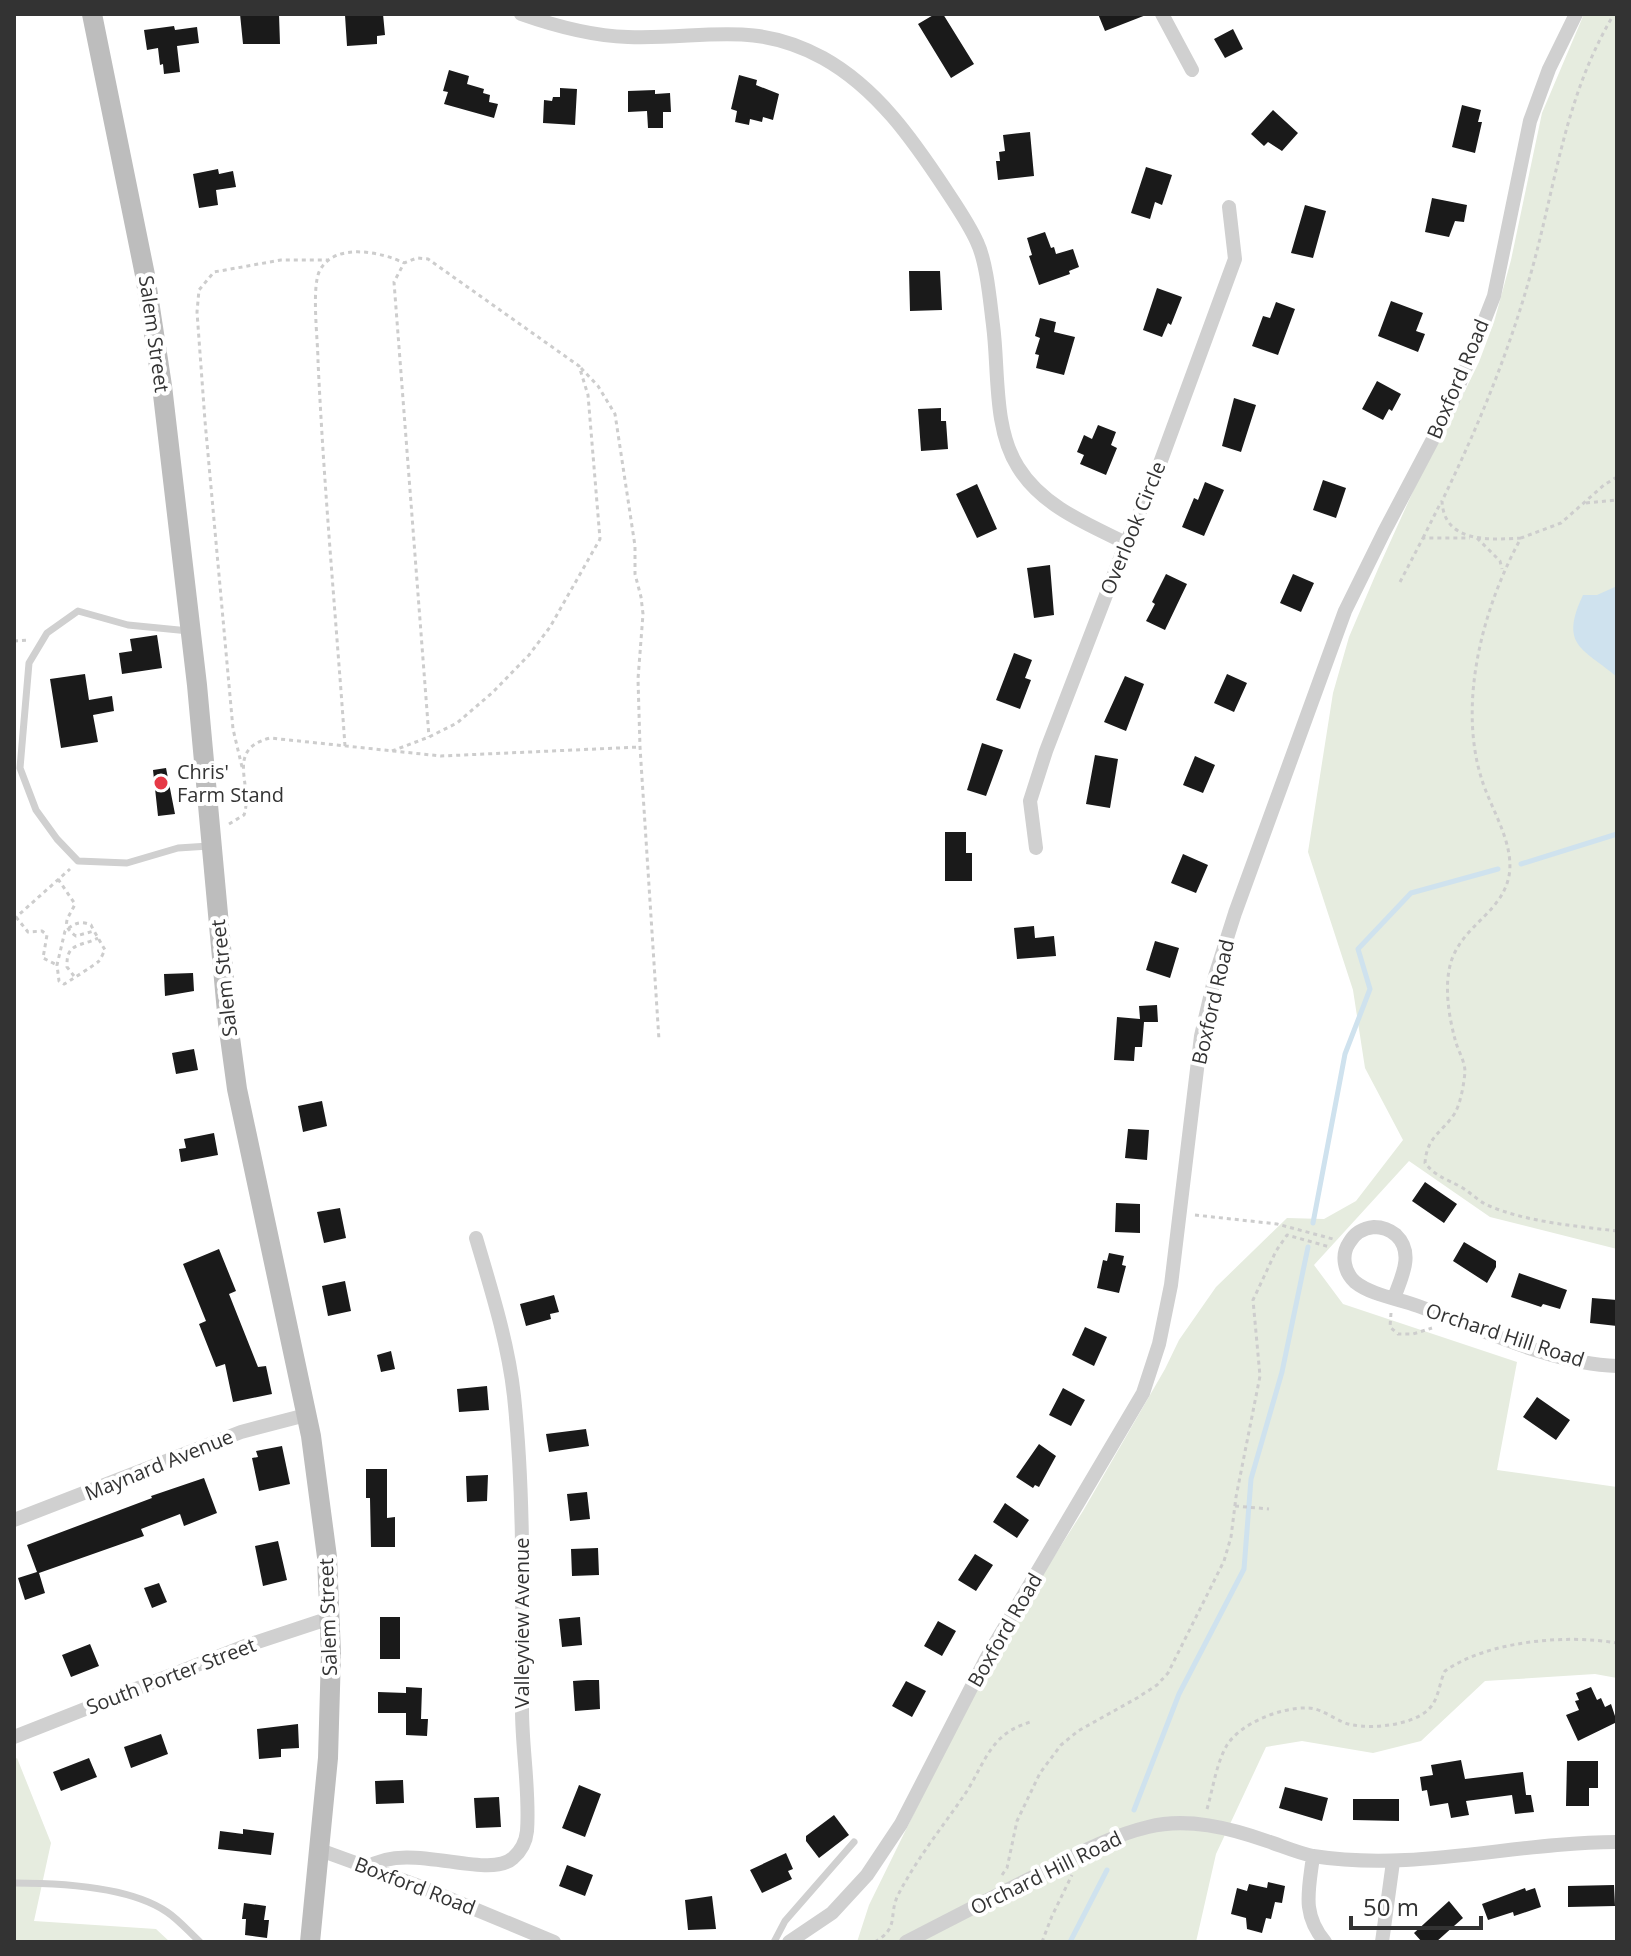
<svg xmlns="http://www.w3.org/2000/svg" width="1631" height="1956" viewBox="0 0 1631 1956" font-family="'Open Sans',sans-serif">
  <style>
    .green { fill: #e6ecdf }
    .water { fill: #cfe2ee }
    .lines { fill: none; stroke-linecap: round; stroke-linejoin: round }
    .stream { stroke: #cfe2ee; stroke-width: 5 }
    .building { fill: #1a1a1a }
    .path { stroke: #cdcdcd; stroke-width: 3; stroke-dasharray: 4 4; stroke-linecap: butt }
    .lane { stroke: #d0d0d0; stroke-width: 7 }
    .street { stroke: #d0d0d0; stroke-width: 14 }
    .secondary { stroke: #bdbdbd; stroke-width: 20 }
    .poi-dot { fill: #e63946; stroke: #fff; stroke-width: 3 }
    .labels { text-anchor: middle; stroke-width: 8; stroke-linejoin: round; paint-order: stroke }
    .street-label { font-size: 20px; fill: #333; stroke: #fff }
    .poi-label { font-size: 20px; fill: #333; stroke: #fff; text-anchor: start }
  </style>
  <rect width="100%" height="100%" fill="#fff"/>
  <path class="green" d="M 1584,14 L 1617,14 L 1617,1249 L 1490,1217 L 1409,1161 L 1314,1265 L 1343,1304 L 1517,1362 L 1497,1470 L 1617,1487 L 1617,1678 L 1595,1674 L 1485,1681 L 1421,1741 L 1373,1753 L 1302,1741 L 1266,1747 L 1216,1854 L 1196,1942 L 857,1942 L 869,1905 L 977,1685 L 1022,1607 L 1083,1511 L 1165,1369 L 1179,1340 L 1216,1287 L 1287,1218 L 1324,1219 L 1356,1201 L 1403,1140 L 1365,1068 L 1353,990 L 1308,852 L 1333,693 L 1349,637 L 1378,569 L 1429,456 L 1453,415 L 1479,362 L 1494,322 L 1511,260 L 1542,113 Z
    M 17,1758 L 51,1843 L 34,1921 L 156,1929 L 170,1942 L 14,1942 L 14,1760 Z"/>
  <path class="water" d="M 1617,586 L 1617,677 C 1583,648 1559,646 1583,595 L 1597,595 Z"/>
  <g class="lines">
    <path class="stream" d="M 1521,864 L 1617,834
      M 1313,1223 L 1345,1054 L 1370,989 L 1358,949 L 1411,893 L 1498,869
      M 1134,1810 L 1179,1694 L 1244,1569 L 1251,1479 L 1282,1372 L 1308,1247
      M 1070,1942 L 1107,1870"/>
  </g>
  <path class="building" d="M 240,14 L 279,14 L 280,44 L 243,44 Z
    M 383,14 L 385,35 L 377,36 L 377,44 L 347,46 L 345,15 Z
    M 935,14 L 943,14 L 974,64 L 951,78 L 918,24 Z
    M 1098,14 L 1146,14 L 1146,15 L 1105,31 Z
    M 174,26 L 175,30 L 197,27 L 199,43 L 177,46 L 180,72 L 164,74 L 163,64 L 160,65 L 158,48 L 147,50 L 144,30 Z
    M 1233,29 L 1243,49 L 1225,58 L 1214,39 Z
    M 449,70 L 469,76 L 467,84 L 484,89 L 483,93 L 490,95 L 489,102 L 498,104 L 494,118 L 444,104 L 448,92 L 443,91 Z
    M 739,75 L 757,80 L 756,85 L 779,94 L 773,120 L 763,117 L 762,122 L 750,119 L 749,125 L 735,122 L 737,111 L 731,109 Z
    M 560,88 L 577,89 L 575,125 L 543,123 L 544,100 L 552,101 L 553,97 L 560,97 Z
    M 655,90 L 655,94 L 670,93 L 671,112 L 663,112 L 663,128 L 648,128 L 647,111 L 628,112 L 628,91 Z
    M 1462,105 L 1481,110 L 1478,122 L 1482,122 L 1475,153 L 1452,147 Z
    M 1273,110 L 1298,133 L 1282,151 L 1268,142 L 1264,146 L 1251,134 Z
    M 1030,132 L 1034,176 L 998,180 L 996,161 L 1000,161 L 999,152 L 1005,151 L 1003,135 Z
    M 1146,167 L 1172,175 L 1162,205 L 1155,202 L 1150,219 L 1131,213 Z
    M 218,169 L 219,174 L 233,171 L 236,187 L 216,190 L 218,205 L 199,208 L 193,174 Z
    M 1432,198 L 1467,205 L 1464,222 L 1455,221 L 1449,237 L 1425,232 Z
    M 1305,205 L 1326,211 L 1313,258 L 1291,253 Z
    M 1045,232 L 1051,248 L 1054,247 L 1056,254 L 1073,249 L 1079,267 L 1069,271 L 1070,274 L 1039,285 L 1029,256 L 1032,255 L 1027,238 Z
    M 909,271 L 940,271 L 942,310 L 910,311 Z
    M 1157,288 L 1182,297 L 1171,325 L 1168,323 L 1162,337 L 1143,330 Z
    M 1391,301 L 1423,313 L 1416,331 L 1425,334 L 1418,352 L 1378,336 Z
    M 1276,302 L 1295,309 L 1278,355 L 1252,346 L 1263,316 L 1270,318 Z
    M 1040,318 L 1056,322 L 1054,332 L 1075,337 L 1064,375 L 1036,368 L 1039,355 L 1035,354 L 1040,338 L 1035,336 Z
    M 1377,381 L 1401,394 L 1392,411 L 1389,409 L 1383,420 L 1362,409 Z
    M 1234,398 L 1256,405 L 1241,452 L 1222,446 Z
    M 941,408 L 941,421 L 946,421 L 948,449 L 921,451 L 918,409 Z
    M 1098,425 L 1116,432 L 1111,445 L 1117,448 L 1106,475 L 1080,464 L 1084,455 L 1077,452 L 1084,435 L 1092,439 Z
    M 1323,480 L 1346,488 L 1336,518 L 1313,510 Z
    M 1205,482 L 1224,490 L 1204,536 L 1182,527 L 1194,498 L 1198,500 Z
    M 977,484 L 997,529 L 977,538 L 956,494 Z
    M 1050,565 L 1054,615 L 1034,618 L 1027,568 Z
    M 1166,574 L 1187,584 L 1165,630 L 1146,621 L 1155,604 L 1152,602 Z
    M 1293,574 L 1314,583 L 1301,612 L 1280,603 Z
    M 157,635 L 162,668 L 122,674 L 119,653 L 132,651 L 130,639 Z
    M 1014,653 L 1032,660 L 1025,678 L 1031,680 L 1020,709 L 996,700 Z
    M 85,674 L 89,700 L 112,696 L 114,711 L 93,715 L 98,742 L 61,748 L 50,679 Z
    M 1227,674 L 1247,683 L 1234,712 L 1214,703 Z
    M 1125,676 L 1144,684 L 1126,731 L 1104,722 Z
    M 982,743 L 1003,750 L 986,796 L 967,790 Z
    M 1095,755 L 1118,759 L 1110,808 L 1086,804 Z
    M 1195,756 L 1215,765 L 1203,793 L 1183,785 Z
    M 166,768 L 175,814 L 158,816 L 153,770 Z
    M 945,832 L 966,832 L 966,853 L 972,853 L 972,881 L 945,881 Z
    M 1183,854 L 1208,865 L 1196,893 L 1171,883 Z
    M 1034,926 L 1035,938 L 1054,936 L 1056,956 L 1017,959 L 1014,928 Z
    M 1155,941 L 1179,948 L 1170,978 L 1146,970 Z
    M 193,973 L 194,991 L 165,996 L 164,974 Z
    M 1157,1005 L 1158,1022 L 1144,1022 L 1142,1047 L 1135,1047 L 1134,1061 L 1114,1060 L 1117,1017 L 1140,1019 L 1139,1006 Z
    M 194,1049 L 198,1070 L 176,1074 L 172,1053 Z
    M 322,1101 L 327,1126 L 303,1132 L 298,1106 Z
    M 1128,1129 L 1149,1130 L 1147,1160 L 1125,1158 Z
    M 214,1133 L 218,1155 L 181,1162 L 179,1149 L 186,1148 L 184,1139 Z
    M 1425,1182 L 1457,1204 L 1444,1223 L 1412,1201 Z
    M 1116,1203 L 1140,1204 L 1140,1233 L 1115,1232 Z
    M 340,1208 L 346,1238 L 324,1243 L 317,1212 Z
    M 1464,1242 L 1496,1261 L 1496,1267 L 1487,1283 L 1453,1261 Z
    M 219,1249 L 236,1291 L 229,1294 L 258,1367 L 266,1366 L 272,1394 L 233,1402 L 225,1364 L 216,1367 L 199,1324 L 206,1321 L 183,1264 Z
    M 1109,1253 L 1124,1256 L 1122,1265 L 1126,1266 L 1119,1293 L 1097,1288 L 1103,1260 L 1107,1261 Z
    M 1519,1273 L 1567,1290 L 1560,1309 L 1543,1304 L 1541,1307 L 1511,1297 Z
    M 345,1281 L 351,1311 L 328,1316 L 322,1286 Z
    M 554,1295 L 559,1312 L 550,1314 L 551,1319 L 526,1326 L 520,1304 Z
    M 1592,1298 L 1617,1300 L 1617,1326 L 1590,1323 Z
    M 1085,1327 L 1107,1337 L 1094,1366 L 1072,1355 Z
    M 391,1351 L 395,1369 L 381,1372 L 377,1355 Z
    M 487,1386 L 489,1410 L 459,1412 L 457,1389 Z
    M 1063,1388 L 1085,1400 L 1071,1426 L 1049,1415 Z
    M 1537,1397 L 1570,1420 L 1556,1440 L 1523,1417 Z
    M 586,1429 L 589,1446 L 549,1452 L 546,1434 Z
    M 1039,1444 L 1056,1456 L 1039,1487 L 1035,1485 L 1033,1488 L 1016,1477 Z
    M 282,1446 L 290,1484 L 259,1491 L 252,1458 L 258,1457 L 256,1451 Z
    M 366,1469 L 387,1469 L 387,1518 L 395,1517 L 395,1547 L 371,1547 L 370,1498 L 366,1498 Z
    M 488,1475 L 487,1501 L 467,1502 L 466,1476 Z
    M 204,1478 L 217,1513 L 184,1526 L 180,1514 L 141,1529 L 144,1536 L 39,1573 L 45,1593 L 25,1600 L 18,1578 L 37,1572 L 27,1545 L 152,1498 L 151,1496 Z
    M 587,1492 L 590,1519 L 570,1521 L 567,1494 Z
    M 1005,1503 L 1029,1520 L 1017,1538 L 993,1522 Z
    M 278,1541 L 287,1580 L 263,1586 L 255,1546 Z
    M 598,1548 L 599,1575 L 572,1576 L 571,1549 Z
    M 975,1554 L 993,1565 L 976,1591 L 958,1580 Z
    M 159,1583 L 167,1602 L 152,1608 L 144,1588 Z
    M 380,1617 L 400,1617 L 400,1659 L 380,1659 Z
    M 580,1617 L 582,1645 L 562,1647 L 559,1619 Z
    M 938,1621 L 956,1631 L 942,1656 L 924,1646 Z
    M 90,1644 L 99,1666 L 71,1677 L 62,1655 Z
    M 587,1680 L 599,1680 L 600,1709 L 575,1711 L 573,1681 Z
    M 906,1681 L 926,1691 L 912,1717 L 892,1706 Z
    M 406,1687 L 422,1688 L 421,1719 L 428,1719 L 427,1736 L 406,1735 L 406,1713 L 378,1713 L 378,1692 L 406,1693 Z
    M 1591,1687 L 1597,1700 L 1601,1698 L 1605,1707 L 1611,1704 L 1617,1722 L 1578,1741 L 1566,1715 L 1579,1710 L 1575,1701 L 1579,1700 L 1576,1693 Z
    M 298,1724 L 299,1748 L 281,1749 L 281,1757 L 259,1759 L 257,1729 Z
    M 161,1734 L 168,1754 L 131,1768 L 124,1747 Z
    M 89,1758 L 97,1777 L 61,1791 L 53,1772 Z
    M 1461,1760 L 1465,1779 L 1523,1772 L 1526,1795 L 1531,1795 L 1534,1812 L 1515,1814 L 1512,1795 L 1466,1801 L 1469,1815 L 1451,1818 L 1448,1803 L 1430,1806 L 1427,1790 L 1422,1791 L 1420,1777 L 1433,1775 L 1431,1765 Z
    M 1567,1761 L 1598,1761 L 1598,1788 L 1589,1788 L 1589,1806 L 1566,1806 Z
    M 403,1780 L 404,1803 L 376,1804 L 375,1781 Z
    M 579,1785 L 601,1794 L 585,1837 L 562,1828 Z
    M 1285,1787 L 1328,1798 L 1322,1821 L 1279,1808 Z
    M 499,1797 L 501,1827 L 476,1828 L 474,1798 Z
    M 1353,1799 L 1399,1799 L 1399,1821 L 1353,1820 Z
    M 834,1815 L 849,1835 L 819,1858 L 806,1841 L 806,1836 Z
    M 243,1829 L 274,1833 L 271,1855 L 218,1849 L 220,1831 L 243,1834 Z
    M 786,1853 L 793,1869 L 788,1871 L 792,1879 L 762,1893 L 750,1870 Z
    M 567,1865 L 593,1875 L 585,1896 L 559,1886 Z
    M 1268,1882 L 1285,1886 L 1282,1903 L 1275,1902 L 1271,1919 L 1266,1918 L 1262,1933 L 1247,1929 L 1246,1918 L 1231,1914 L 1237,1888 L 1247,1891 L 1249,1884 L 1267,1888 Z
    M 1614,1885 L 1615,1906 L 1568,1907 L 1568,1886 Z
    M 1525,1888 L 1526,1891 L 1535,1888 L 1541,1907 L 1514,1916 L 1513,1912 L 1488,1920 L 1482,1904 Z
    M 712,1896 L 716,1929 L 688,1930 L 685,1900 Z
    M 1449,1901 L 1463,1918 L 1436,1942 L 1422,1942 L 1414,1933 Z
    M 244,1903 L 266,1906 L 264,1920 L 269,1920 L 267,1938 L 245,1935 L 246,1919 L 242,1919 Z"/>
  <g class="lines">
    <path class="path" d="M 581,368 L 598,386 L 615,414 L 635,546 L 635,574 L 641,597 L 643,614 L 638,679 L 640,747 L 659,1040
      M 1617,477 L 1604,485 L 1561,523 L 1521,538 C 1483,607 1458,701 1481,777 C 1490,808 1515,843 1509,876 C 1502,912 1465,924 1452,959 C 1443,984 1449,1018 1456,1043 C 1459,1052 1465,1062 1465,1072 C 1464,1083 1461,1102 1455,1113 C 1442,1133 1427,1136 1425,1163 C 1436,1177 1447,1179 1461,1187 C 1470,1192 1477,1200 1487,1205 C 1526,1222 1575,1226 1617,1231
      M 1586,503 L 1617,500
      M 1423,538 L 1441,502
      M 1477,538 L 1500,561 L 1502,569
      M 1521,538 C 1489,540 1444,543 1442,501 C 1477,429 1507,357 1529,280 C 1556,187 1563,99 1614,14
      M 1400,582 L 1423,538 L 1470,538
      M 14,641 L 28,640
      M 345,746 C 336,618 324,490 318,361 C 318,341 311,286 320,270 C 335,242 382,252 404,263
      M 392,751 L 429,737 L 457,723 L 493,692 L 529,655 L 550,627 L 600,539 L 588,395 L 579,366 L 428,259 L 417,258 L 404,263 L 394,282 L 429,737
      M 242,767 L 233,729 L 205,421 L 197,312 L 199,290 L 214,272 L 281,260 L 329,260
      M 229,824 L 244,815 C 254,785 224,750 270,738 L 441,756 L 640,747
      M 58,879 L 75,904 C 69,918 59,924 76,936 L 94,931 L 105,950 C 103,953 101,959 98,962 C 94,965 67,983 64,984 L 59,981 L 57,965 L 65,931 C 74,924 79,920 91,925 L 94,931
      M 16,917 L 28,932 L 42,931 L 47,935 L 43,958 L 57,965
      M 14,919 L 70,869
      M 74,976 L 67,967 C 66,942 80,947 98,938
      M 1195,1215 L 1277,1224 L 1333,1239
      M 1391,1313 L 1390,1327 L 1398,1334 L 1413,1334 L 1432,1328
      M 1235,1506 L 1269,1509
      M 1207,1809 C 1213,1789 1216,1764 1227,1745 C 1241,1723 1281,1707 1308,1708 C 1323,1708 1338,1723 1353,1725 C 1374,1729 1413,1725 1429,1709 C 1439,1699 1439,1683 1445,1671 C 1487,1641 1567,1634 1617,1643
      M 1002,1875 L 1007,1868 L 1017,1821 L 1040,1773 L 1061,1745 L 1078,1731 L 1137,1698 L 1157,1685 L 1168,1673 L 1224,1561 L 1231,1537 L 1236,1497 L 1260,1376 L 1253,1300 L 1276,1251 L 1287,1235 L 1330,1247
      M 875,1942 C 900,1927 888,1916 898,1895 C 917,1858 944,1825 967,1791 C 977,1775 984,1757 996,1743 C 1006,1731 1018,1726 1033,1721
      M 1042,1942 L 1052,1916 L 1072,1875"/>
    <path class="lane" d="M 189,631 L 128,625 L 78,611 L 47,633 L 29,663 L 20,768 L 36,810 L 57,839 L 78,861 L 127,863 L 178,848 L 209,846
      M 14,1883 C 59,1883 129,1886 167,1912 C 179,1920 189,1932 200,1942
      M 774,1942 L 785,1921 L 854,1842"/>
    <path class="street" d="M 521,14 C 555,26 592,36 628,37 C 702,40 752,19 823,58 C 877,88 913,140 946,190 C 957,207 969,224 977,242 C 987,263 990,302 993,325 C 999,369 993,428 1018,467 C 1042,506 1087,524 1126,543
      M 1162,14 L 1192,70
      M 1036,848 L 1030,801 L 1046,751 L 1126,543 L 1152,485 L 1235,259 L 1229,207
      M 1394,1298 C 1401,1278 1415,1253 1396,1235 C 1390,1230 1382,1227 1374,1227 C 1363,1228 1354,1234 1349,1243 C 1341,1255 1344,1272 1355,1282 C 1371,1295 1399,1299 1418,1306 C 1480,1328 1551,1364 1617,1366
      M 14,1520 L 241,1432 L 306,1415
      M 14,1737 L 245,1646 L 330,1618
      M 320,1850 L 419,1886 L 554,1942
      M 1313,1856 C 1309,1890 1301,1913 1325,1942
      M 368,1867 C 409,1840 488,1881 513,1858 C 521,1851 526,1841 527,1831 C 530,1793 522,1749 522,1710 C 522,1605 525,1501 514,1396 C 508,1342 491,1289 476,1238
      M 789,1942 L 832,1913 L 867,1875 L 901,1824 L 987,1657 L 1143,1393 L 1159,1344 L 1171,1285 L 1201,1036 L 1215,976 L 1235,913 L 1345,611 L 1384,532 L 1452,403 L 1494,296 L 1530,121 L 1549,69 L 1576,14
      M 906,1942 C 947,1921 989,1899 1031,1878 C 1069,1859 1106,1837 1148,1827 C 1187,1817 1230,1828 1267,1841 C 1282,1846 1298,1853 1313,1856 C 1416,1872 1515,1842 1617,1842
      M 1382,1942 L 1393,1862"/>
    <path class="secondary" d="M 92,14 L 145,275 L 162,386 L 197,685 L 228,1023 L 237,1089 L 311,1436 L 327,1557 L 331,1654 L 328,1758 L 310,1942"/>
  </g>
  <circle class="poi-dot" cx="161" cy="783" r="8"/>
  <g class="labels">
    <g class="street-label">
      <text transform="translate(154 334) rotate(82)" y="7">Salem Street</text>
      <text transform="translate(1458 379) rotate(-67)" y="7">Boxford Road</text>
      <text transform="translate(1133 528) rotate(-68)" y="7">Overlook Circle</text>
      <text transform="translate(224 978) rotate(-96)" y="7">Salem Street</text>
      <text transform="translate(1213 1002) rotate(-77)" y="7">Boxford Road</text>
      <text transform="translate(1505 1335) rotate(18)" y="7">Orchard Hill Road</text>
      <text transform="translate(159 1465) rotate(-22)" y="7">Maynard Avenue</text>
      <text transform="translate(328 1617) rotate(-92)" y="7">Salem Street</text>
      <text transform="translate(522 1623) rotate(-90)" y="7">Valleyview Avenue</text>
      <text transform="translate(1005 1630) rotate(-60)" y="7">Boxford Road</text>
      <text transform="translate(171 1676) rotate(-21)" y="7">South Porter Street</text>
      <text transform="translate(1046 1873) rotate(-26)" y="7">Orchard Hill Road</text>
      <text transform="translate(415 1886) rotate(21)" y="7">Boxford Road</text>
    </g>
    <g class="poi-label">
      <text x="177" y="779">Chris'<tspan x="177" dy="23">Farm Stand</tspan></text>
    </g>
  </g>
  <rect width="1631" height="1956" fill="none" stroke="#333333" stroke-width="32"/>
  <path d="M1351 1916v12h130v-12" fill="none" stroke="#333333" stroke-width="4"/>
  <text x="1363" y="1916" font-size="24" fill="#333333" stroke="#ffffff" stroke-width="6" paint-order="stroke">50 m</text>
</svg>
